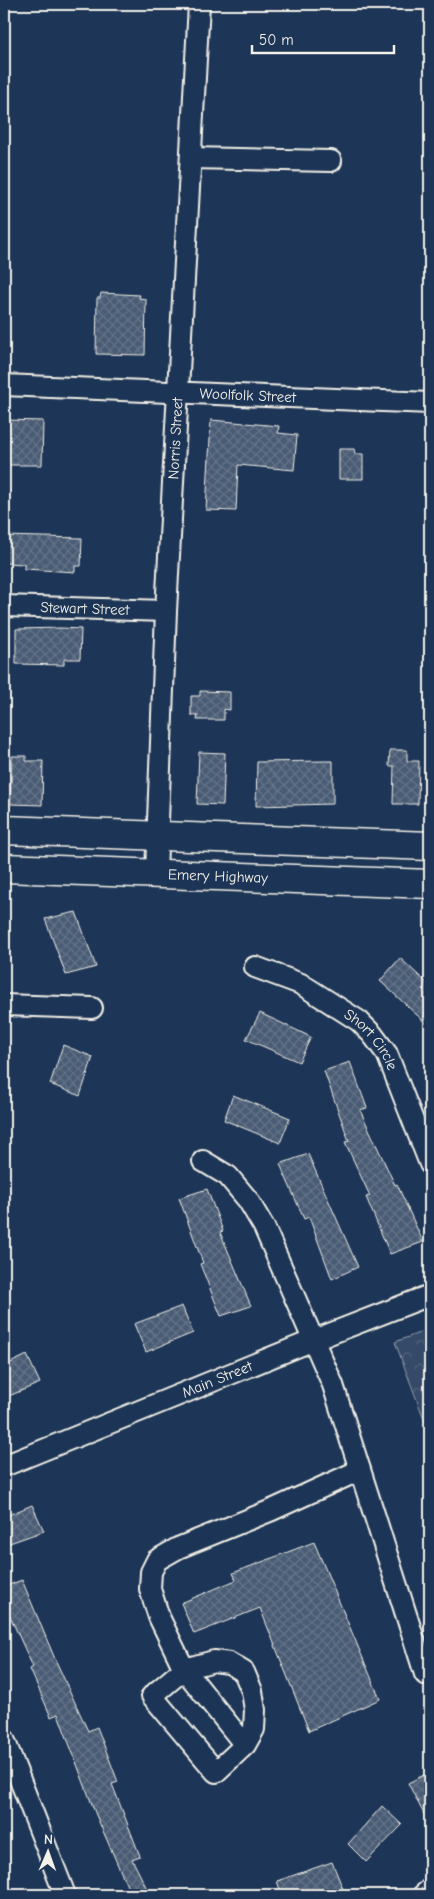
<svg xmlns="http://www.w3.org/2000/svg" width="434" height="1899" viewBox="0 0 434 1899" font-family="'Comic Neue',sans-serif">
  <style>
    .forest { fill: url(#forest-crowns); stroke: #949ea8 }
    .building { fill: url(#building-cross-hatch); stroke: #f4f1e8 }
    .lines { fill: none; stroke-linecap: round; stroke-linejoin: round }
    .minor-casing { stroke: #f4f1e8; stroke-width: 24 }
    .highway-casing { stroke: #f4f1e8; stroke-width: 31 }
    .minor { stroke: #1d3557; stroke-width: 20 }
    .highway { stroke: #1d3557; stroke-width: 28 }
    .labels { text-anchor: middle; stroke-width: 4.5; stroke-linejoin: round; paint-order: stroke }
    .street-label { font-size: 15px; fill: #f4f1e8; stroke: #1d3557 }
  </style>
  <defs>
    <pattern id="forest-crowns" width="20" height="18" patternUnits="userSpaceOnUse" patternTransform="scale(1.25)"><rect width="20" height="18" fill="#354a67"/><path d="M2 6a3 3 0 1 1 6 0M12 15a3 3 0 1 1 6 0" fill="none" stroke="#53657d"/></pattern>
    <pattern id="building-cross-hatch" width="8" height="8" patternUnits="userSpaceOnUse" patternTransform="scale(1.25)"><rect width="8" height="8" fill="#485b74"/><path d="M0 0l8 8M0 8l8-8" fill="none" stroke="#637388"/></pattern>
  </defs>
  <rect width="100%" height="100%" fill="#1d3557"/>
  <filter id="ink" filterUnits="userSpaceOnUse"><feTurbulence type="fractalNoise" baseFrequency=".02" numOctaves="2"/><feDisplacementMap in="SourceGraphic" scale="10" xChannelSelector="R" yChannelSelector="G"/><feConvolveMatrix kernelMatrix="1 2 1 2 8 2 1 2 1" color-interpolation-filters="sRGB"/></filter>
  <g filter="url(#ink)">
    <path class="forest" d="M 430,1329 L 430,1435 L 395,1342 Z"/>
    <path class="building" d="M 101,293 L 140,295 L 139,298 L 146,299 L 145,355 L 96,354 L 97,298 L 100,298 Z
      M 4,420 L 43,421 L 42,465 L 4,465 Z
      M 211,420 L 279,426 L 278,433 L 297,435 L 294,470 L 238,465 L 236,511 L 206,510 Z
      M 339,449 L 354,449 L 355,454 L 363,454 L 363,479 L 339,479 Z
      M 4,536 L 82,538 L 81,566 L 75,566 L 75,572 L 59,571 L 24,569 L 24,564 L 4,563 Z
      M 61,628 L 81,629 L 80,659 L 64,659 L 64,665 L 16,664 L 16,629 Z
      M 200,691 L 230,692 L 230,710 L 224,709 L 224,720 L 197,720 L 198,715 L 191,715 L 191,696 L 200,696 Z
      M 390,750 L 407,750 L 407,761 L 419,761 L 418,804 L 393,804 L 394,766 L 389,766 Z
      M 199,752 L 225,753 L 223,805 L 197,804 Z
      M 12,756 L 26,756 L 26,761 L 43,761 L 42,805 L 10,804 Z
      M 325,761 L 333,761 L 333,804 L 256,806 L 257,762 Z
      M 76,912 L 96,967 L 66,975 L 45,919 Z
      M 400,958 L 430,986 L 430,1027 L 380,981 Z
      M 260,1013 L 311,1037 L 299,1062 L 246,1039 Z
      M 63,1045 L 93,1057 L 80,1096 L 50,1084 Z
      M 350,1062 L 367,1108 L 360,1110 L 395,1185 L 397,1184 L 423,1242 L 390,1254 L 366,1197 L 370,1196 L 345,1142 L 349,1141 L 324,1071 Z
      M 233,1095 L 290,1118 L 280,1143 L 224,1120 Z
      M 308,1154 L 358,1267 L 332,1279 L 309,1217 L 304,1219 L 280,1164 Z
      M 207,1189 L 223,1231 L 220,1232 L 251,1306 L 221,1316 L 200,1264 L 203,1263 L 179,1198 Z
      M 182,1306 L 193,1333 L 146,1352 L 134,1324 Z
      M 27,1355 L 40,1383 L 4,1398 L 4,1366 Z
      M 32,1505 L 44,1531 L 4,1545 L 4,1517 Z
      M 314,1542 L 380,1699 L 309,1731 L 260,1608 L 194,1634 L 181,1603 L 236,1580 L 233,1573 Z
      M 22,1580 L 55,1659 L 88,1731 L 97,1727 L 118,1782 L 112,1784 L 140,1856 L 132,1859 L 150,1895 L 131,1895 L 96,1815 L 58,1714 L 51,1717 L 30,1669 L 33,1667 L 4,1603 L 4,1587 Z
      M 430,1772 L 430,1826 L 408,1783 Z
      M 382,1806 L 402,1825 L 366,1862 L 348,1844 Z
      M 332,1862 L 343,1889 L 324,1895 L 282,1895 L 277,1881 Z"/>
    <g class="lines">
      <defs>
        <g id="minor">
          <path d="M 191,158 L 331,161"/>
          <path id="s1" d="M 4,385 L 430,403"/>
          <path id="s2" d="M 4,606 L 166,611"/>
          <path id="s3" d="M 156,873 L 166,611 L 199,4"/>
          <path id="s4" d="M 255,967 L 301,984 L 359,1021 L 372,1034 L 387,1054 L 430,1164"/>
          <path d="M 4,1005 L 92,1008"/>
          <path d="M 203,1161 L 228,1176 L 248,1200 L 264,1227 L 333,1385 L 425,1674"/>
          <path id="s5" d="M 4,1466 L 314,1340 L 430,1295"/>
          <path d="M 4,1739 L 65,1895"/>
          <path d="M 245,1745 L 216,1772 L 152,1696 L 184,1669 L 214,1661 L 229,1663 L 244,1672 L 252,1691 L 255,1710 L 254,1729 L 245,1745 L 184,1669 L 159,1617 L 150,1589 L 151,1572 L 157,1560 L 178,1548 L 272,1510 L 360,1470"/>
          <path d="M 423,1895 L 430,1889"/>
        </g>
        <g id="highway">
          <path d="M 4,830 L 430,846"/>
          <path id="s6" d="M 4,868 L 430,884"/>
        </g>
      </defs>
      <use href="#minor" class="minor-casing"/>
      <use href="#highway" class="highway-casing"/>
      <use href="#minor" class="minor"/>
      <use href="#highway" class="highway"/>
    </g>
  </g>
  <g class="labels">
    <g class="street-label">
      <text dy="5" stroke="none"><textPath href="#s1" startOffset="244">Woolfolk Street</textPath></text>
      <text dy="5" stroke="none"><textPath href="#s3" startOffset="435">Norris Street</textPath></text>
      <text dy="5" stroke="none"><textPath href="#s2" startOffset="81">Stewart Street</textPath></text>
      <text dy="5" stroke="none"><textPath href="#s6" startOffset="214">Emery Highway</textPath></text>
      <text dy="5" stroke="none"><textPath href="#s4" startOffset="140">Short Circle</textPath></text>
      <text dy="5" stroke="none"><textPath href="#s5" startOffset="230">Main Street</textPath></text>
    </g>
  </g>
  <rect width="434" height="1899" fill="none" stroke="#1d3557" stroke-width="20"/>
  <rect x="10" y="10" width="414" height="1879" fill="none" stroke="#f4f1e8" stroke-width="2" filter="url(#ink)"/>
  <g transform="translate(48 1852) rotate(2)" stroke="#1d3557" stroke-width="4" paint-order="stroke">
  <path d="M0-4L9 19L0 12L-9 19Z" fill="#f4f1e8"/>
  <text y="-8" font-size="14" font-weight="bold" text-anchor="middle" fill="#f4f1e8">N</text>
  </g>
  <path d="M252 45v8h142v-8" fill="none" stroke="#f4f1e8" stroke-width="2.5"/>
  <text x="259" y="45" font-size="15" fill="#f4f1e8" stroke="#1d3557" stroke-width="4" paint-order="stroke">50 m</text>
</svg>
